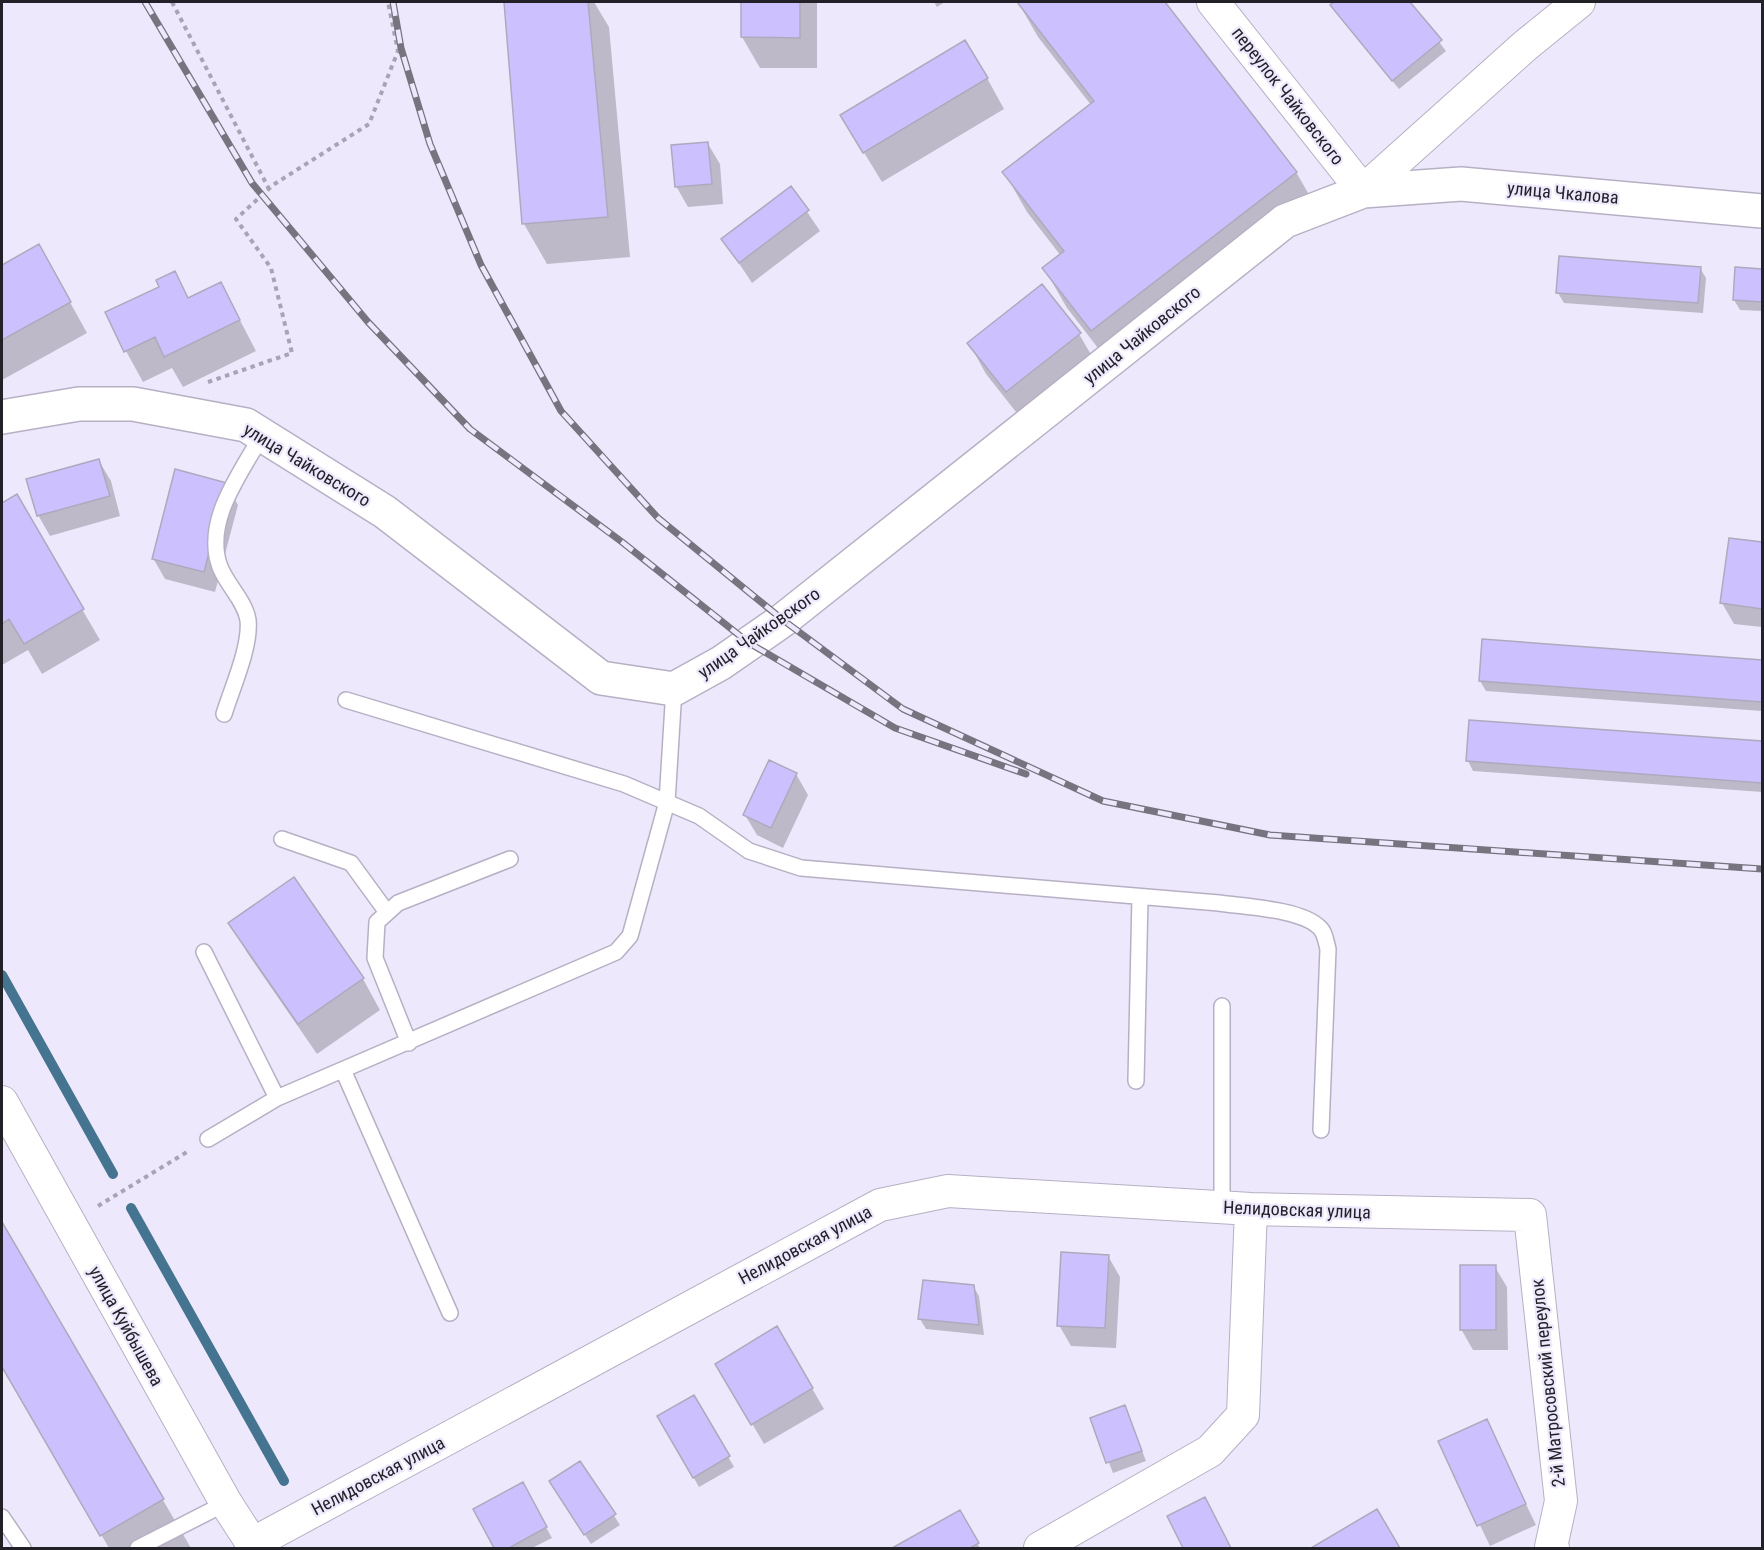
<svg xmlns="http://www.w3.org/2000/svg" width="1764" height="1550" viewBox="0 0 1764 1550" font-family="'Roboto Condensed',sans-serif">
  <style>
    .shadow { fill: #0003 }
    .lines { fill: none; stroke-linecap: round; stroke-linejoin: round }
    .stream { stroke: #457490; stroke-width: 10 }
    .building { fill: #cdc0ff; stroke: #adaabd; stroke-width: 1.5 }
    .lane-casing { stroke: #b7b0c4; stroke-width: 18 }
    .street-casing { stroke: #b7b0c4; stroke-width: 34 }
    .secondary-casing { stroke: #b7b0c4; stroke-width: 36 }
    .path { stroke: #a9a4b4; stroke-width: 4; stroke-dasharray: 4.5 4.5; stroke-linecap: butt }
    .lane { stroke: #fff; stroke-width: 15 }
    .street { stroke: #fff; stroke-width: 32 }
    .secondary { stroke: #fff; stroke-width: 33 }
    .rail-casing { stroke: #777480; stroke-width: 7 }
    .rail { stroke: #eee8fc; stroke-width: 4.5; stroke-dasharray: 14; stroke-linecap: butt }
    .labels { text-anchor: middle; stroke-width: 4.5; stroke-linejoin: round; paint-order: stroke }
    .street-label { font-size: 18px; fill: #232128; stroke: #eee8fc }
  </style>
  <rect width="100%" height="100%" fill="#eee8fc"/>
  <path class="shadow" d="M 505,2 L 594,2 L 609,27 L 630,257 L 547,264 L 524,224 Z
    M 742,2 L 817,2 L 817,68 L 760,68 L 742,37 Z
    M 934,2 L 945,2 L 937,7 Z
    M 1018,2 L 1163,2 L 1296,172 L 1319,212 L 1115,370 L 1067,308 L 1044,268 L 1061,256 L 1027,212 L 1004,172 L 1091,105 L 1038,37 Z
    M 1337,2 L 1408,2 L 1446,51 L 1399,89 L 1338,15 L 1332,5 Z
    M 987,78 L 1004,109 L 882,182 L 860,146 Z
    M 708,144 L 720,164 L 723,204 L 688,207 L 676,186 Z
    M 791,188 L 820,231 L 752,283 L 723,239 Z
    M 39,246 L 87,333 L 2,380 L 2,266 Z
    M 1700,268 L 1706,278 L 1703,313 L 1564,303 L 1558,293 Z
    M 1736,268 L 1762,270 L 1762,311 L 1740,310 L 1734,300 Z
    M 174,273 L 189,299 L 221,284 L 256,351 L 183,387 L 172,368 L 143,382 L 126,351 L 161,287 Z
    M 1079,334 L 1097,365 L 1024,422 L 986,374 L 969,343 Z
    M 99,461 L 111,481 L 120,516 L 50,536 L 38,515 Z
    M 226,484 L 238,505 L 215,592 L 165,579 L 153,558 Z
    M 16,496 L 100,640 L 42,674 L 28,650 L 2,665 L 2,504 Z
    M 1730,540 L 1762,544 L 1762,627 L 1734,624 L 1722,603 Z
    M 1483,641 L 1762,661 L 1762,711 L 1486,691 L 1480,681 Z
    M 1471,721 L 1762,742 L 1762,792 L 1473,771 L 1468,761 Z
    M 796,774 L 808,795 L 783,848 L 757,835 L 745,815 Z
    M 293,879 L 363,979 L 380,1010 L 317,1054 L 248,954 L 230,923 Z
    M 2,1221 L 3,1227 L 191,1548 L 109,1548 L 2,1365 Z
    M 1108,1256 L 1120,1277 L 1116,1348 L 1071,1346 L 1059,1325 Z
    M 1495,1267 L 1507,1287 L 1508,1350 L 1473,1350 L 1461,1329 Z
    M 973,1286 L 979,1296 L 984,1335 L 926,1329 L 920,1319 Z
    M 777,1328 L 824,1409 L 764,1444 L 717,1364 Z
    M 694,1397 L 734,1467 L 699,1487 L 659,1417 Z
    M 1125,1407 L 1146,1461 L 1113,1473 L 1092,1419 Z
    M 1486,1421 L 1536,1525 L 1490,1546 L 1440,1442 Z
    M 580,1463 L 620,1525 L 591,1544 L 557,1492 Z
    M 522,1484 L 552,1538 L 532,1548 L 496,1548 L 475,1510 Z
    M 1210,1509 L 1230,1548 L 1185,1548 L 1169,1517 Z
    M 1376,1511 L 1398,1548 L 1314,1548 Z
    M 959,1512 L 980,1548 L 895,1548 Z"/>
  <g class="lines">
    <path class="stream" d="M 2,975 L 113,1174
      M 131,1208 L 284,1481"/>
  </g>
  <path class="building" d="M 504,2 L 588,2 L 608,217 L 522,224 Z
    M 741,2 L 800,2 L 800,38 L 741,37 Z
    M 1017,2 L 1165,2 L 1297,172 L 1091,331 L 1042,268 L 1064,251 L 1002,172 L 1094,101 Z
    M 1334,2 L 1410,2 L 1442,40 L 1392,81 L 1330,5 Z
    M 965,40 L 988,78 L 863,153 L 840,115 Z
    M 708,142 L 712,184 L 675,187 L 671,145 Z
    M 791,186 L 809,210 L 739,263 L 721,239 Z
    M 39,244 L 71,302 L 2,340 L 2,265 Z
    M 1559,256 L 1701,267 L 1698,303 L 1556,293 Z
    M 1735,267 L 1762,269 L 1762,302 L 1733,300 Z
    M 175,271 L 188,298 L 221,282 L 240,320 L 164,357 L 155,337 L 124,352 L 105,312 L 159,287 L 156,280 Z
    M 1042,284 L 1081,333 L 1006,392 L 967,343 Z
    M 99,459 L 110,496 L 37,516 L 26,479 Z
    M 175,469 L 227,483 L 204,572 L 152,559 Z
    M 17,494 L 84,609 L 24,644 L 9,619 L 2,624 L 2,503 Z
    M 1729,538 L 1762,542 L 1762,609 L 1720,603 Z
    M 1482,639 L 1762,660 L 1762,702 L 1479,681 Z
    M 1469,720 L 1762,741 L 1762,783 L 1466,761 Z
    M 769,760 L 797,773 L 771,828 L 743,815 Z
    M 294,877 L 364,978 L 298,1024 L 228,923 Z
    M 2,1222 L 164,1499 L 100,1536 L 2,1367 Z
    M 1061,1252 L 1109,1255 L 1105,1328 L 1057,1326 Z
    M 1460,1265 L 1496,1265 L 1496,1330 L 1460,1330 Z
    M 923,1280 L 974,1285 L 979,1325 L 918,1319 Z
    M 777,1326 L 813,1388 L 751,1425 L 715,1364 Z
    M 694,1395 L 730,1456 L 693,1478 L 657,1416 Z
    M 1125,1405 L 1142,1451 L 1106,1463 L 1090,1418 Z
    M 1487,1419 L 1526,1504 L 1477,1526 L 1438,1441 Z
    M 580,1461 L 616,1514 L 584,1535 L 549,1481 Z
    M 523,1482 L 547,1527 L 509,1548 L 494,1548 L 473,1509 Z
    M 1205,1497 L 1231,1548 L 1183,1548 L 1167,1516 Z
    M 1377,1509 L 1400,1548 L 1311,1548 Z
    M 960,1510 L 979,1543 L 970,1548 L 892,1548 Z"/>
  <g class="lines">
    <defs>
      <path id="lane" d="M 346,700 L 624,784 L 699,816 L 749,851 L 801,868 L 1219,903 C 1246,907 1300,909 1319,927 C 1325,932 1326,942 1328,949 L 1321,1130
        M 224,714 C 232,688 251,646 248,620 C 245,601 227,585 220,567 C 203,521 241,473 262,435
        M 282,839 L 351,863 L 386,911
        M 204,952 L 277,1098
        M 1222,1006 L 1222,1208
        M 409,1043 L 375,958 L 377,922 L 398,903 L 510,859
        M 343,1070 L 450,1313
        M 1136,1081 L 1140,897
        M 208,1139 L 277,1098 L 616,952 L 630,936 L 667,802 L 674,689
        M 2,1517 L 23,1548
        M 138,1548 L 226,1503"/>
      <path id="street" d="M 1213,2 L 1363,191 L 1526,45 L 1579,2
        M 2,1102 L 226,1503 L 255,1548
        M 252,1544 L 880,1205 L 948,1191 L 1251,1209 L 1530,1215 L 1561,1501 L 1551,1547 L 1553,1548
        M 1040,1548 L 1210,1451 L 1243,1415 L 1251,1209"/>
      <path id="secondary" d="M 2,417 L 79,404 L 133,404 L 246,425 L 385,512 L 601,678 L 674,689 L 721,663 L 783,620 L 1285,221 L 1363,191 L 1461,184 L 1762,211"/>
    </defs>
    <use href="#lane" class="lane-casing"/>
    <use href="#street" class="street-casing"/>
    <use href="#secondary" class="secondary-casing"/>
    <path class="path" d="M 172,2 L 269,189
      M 208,382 L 292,353 L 271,268 L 236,219 L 273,185 L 369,124 L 398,51 L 388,2
      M 98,1206 L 187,1152"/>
    <use href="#lane" class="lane"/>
    <use href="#street" class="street"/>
    <use href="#secondary" class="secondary"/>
    <defs>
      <path id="rail" d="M 145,2 L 252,183 L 368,322 L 470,429 L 622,542 L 749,643 L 895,728 L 1026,774
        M 393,2 L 401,48 L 430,144 L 481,265 L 561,411 L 658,518 L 783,620 L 903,709 L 1103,801 L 1270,835 L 1762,869"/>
    </defs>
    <use href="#rail" class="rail-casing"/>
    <use href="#rail" class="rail"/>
  </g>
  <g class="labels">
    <g class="street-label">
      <text transform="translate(1288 96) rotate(52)" y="6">переулок Чайковского</text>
      <text transform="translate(1563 193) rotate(5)" y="6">улица Чкалова</text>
      <text transform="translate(1142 335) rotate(-39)" y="6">улица Чайковского</text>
      <text transform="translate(307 465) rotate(31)" y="6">улица Чайковского</text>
      <text transform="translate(759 633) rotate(-35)" y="6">улица Чайковского</text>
      <text transform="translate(1297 1210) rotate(2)" y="6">Нелидовская улица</text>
      <text transform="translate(805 1245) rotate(-28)" y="6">Нелидовская улица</text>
      <text transform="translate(126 1326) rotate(61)" y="6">улица Куйбышева</text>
      <text transform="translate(1548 1383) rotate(-96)" y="6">2-й Матросовский переулок</text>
      <text transform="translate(378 1476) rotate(-28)" y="6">Нелидовская улица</text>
    </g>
  </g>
  <rect width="1764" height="1550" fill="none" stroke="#232128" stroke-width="6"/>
</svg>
